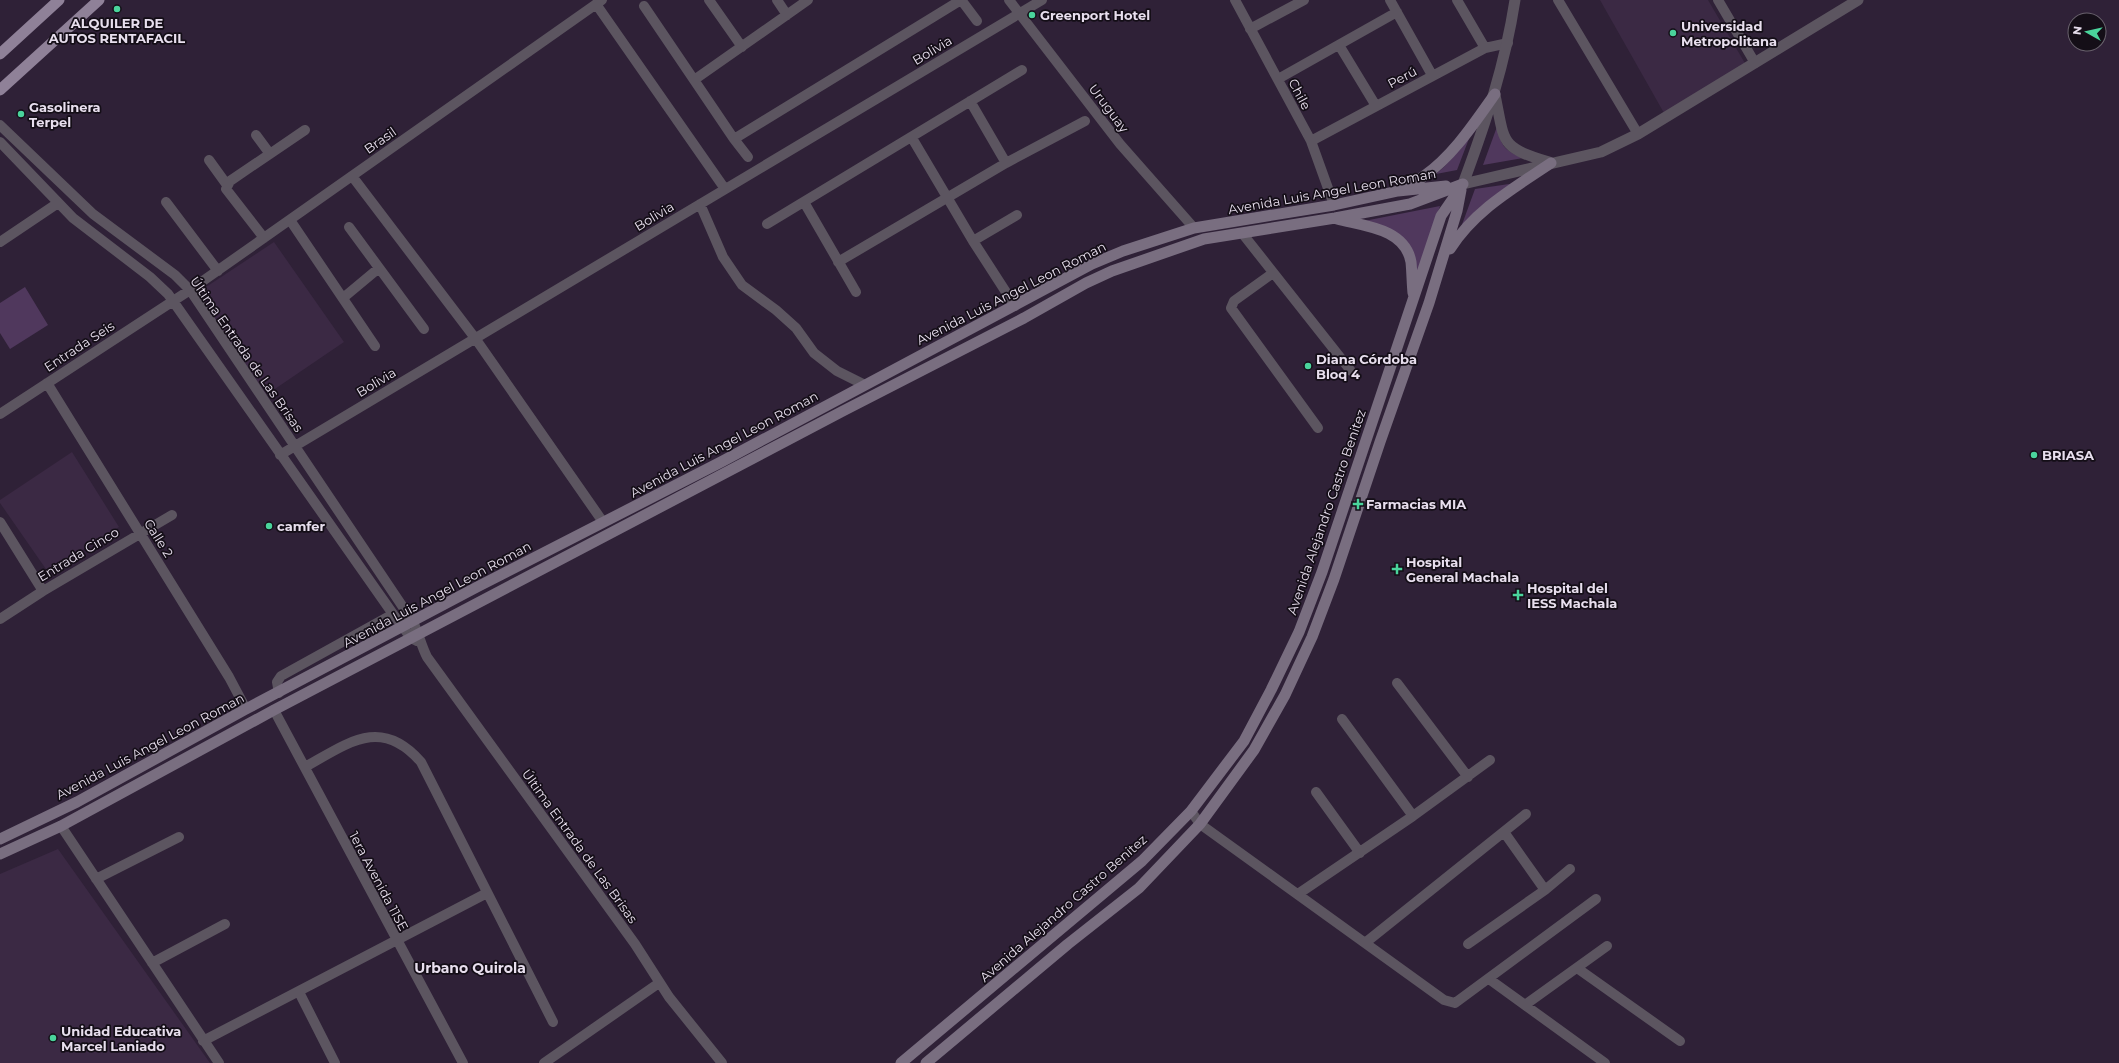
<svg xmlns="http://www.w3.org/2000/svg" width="2119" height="1063" viewBox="0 0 2119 1063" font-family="Montserrat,sans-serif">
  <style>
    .built { fill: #3b2944 }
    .green { fill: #50385d }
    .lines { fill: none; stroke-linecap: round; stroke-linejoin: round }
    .minor { stroke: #5c5560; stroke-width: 10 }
    .tertiary { stroke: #5c5560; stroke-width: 11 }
    .secondary { stroke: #796e80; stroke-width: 11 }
    .primary { stroke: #8f8198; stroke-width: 11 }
    .poi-dot { fill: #4ad49c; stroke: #140e17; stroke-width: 1.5 }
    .labels { text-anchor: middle; stroke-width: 3.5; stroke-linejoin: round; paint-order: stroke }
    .poi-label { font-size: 13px; font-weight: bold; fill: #e8dfee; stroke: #140e17; text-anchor: start }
    .street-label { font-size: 13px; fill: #e8dfee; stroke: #140e17 }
    .neighbourhood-label { font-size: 14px; font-weight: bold; fill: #e8dfee; stroke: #140e17 }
  </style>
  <rect width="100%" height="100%" fill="#2f2137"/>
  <path class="built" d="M 1600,0 L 1708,0 L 1746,65 L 1664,113 Z
    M 274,242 L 344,342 L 266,395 L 197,293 Z
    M 72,452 L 119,527 L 48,572 L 0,503 L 0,500 Z
    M 58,849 L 210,1063 L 0,1063 L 0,874 Z"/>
  <path class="green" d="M 1498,124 C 1500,145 1503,150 1523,158 L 1483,165 Z
    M 1470,136 L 1457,170 L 1436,174 L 1445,166 Z
    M 1516,183 L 1460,230 L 1475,189 Z
    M 1440,206 L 1417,276 L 1406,244 L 1364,221 Z
    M 25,287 L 48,325 L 10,349 L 0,333 L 0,303 Z"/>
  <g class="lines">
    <path class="minor" d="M 709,0 L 742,47
      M 777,0 L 787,15
      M 1009,0 L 1120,144 L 1194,228
      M 1235,0 L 1311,141 L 1334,205
      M 1390,0 L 1432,75
      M 1457,0 L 1485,48
      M 1558,0 L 1638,134
      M 1718,0 L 1755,63
      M 962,1 L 977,21
      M 596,4 L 725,189
      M 644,6 L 734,139 L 961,0
      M 1250,29 L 1304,0
      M 1339,45 L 1376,106
      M 1278,79 L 1397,12
      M 694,80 L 808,0
      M 970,101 L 1006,163
      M 0,125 L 93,214 L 175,275 L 190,290 L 413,622 C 419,634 421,645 427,657 L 635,944 L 669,997 L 722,1063
      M 256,135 L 270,154
      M 912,138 L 973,241 L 1015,306
      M 734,139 L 748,157
      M 1311,141 L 1485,48 L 1508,43
      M 0,142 L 73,218 L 150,277 L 168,294 L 393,614 L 411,638 L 417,641
      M 209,160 L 227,185
      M 352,176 L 475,338 L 603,522
      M 166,202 L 218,271
      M 804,202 L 856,292
      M 700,204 L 723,257 L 742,285 L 776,310 L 796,328 L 814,353 L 837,371 L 865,385
      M 290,220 L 375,346
      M 767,224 L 1022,70
      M 349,227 L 424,329
      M 1242,233 L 1351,371
      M 264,238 L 226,189 L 230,181 L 305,130
      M 973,241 L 1017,215
      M 0,242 L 58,203
      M 838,262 L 1006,163 L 1085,121
      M 1273,273 L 1234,301 L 1231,308 L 1318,428
      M 343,298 L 379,268
      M 47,383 L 229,677 L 246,709
      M 0,414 L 190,290 L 602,0
      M 280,455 L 1042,0
      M 0,522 L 43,591
      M 0,619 L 43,591 L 172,515
      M 1397,683 L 1468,777
      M 279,693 L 277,682 L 281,676 L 393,614
      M 274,710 L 463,1063
      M 1342,719 L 1413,816
      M 305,767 C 348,743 381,716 421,762 L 553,1022
      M 1316,792 L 1360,853
      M 1191,811 L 1200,824 L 1444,1000 L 1455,1003 L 1596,899
      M 61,826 L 219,1063
      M 1504,832 L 1545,890
      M 96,879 L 179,837
      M 1298,894 L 1413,816 L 1490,760
      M 1365,943 L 1526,814
      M 1468,944 L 1545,890 L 1570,869
      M 152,963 L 225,924
      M 1577,968 L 1680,1041
      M 1489,979 L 1605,1063
      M 299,992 L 335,1063
      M 1525,1005 L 1607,946
      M 203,1041 L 487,893
      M 544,1063 L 659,983"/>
    <path class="tertiary" d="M 1495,95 C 1505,143 1499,147 1549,162
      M 1463,184 L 1601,152 L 1638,134 L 1858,0
      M 1463,184 C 1486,122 1505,65 1515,0"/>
    <path class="secondary" d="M 1403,188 C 1410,184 1418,181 1424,176 C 1453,156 1475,122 1495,94
      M 1337,219 C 1363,226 1405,228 1411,262 C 1412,272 1412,283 1413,293
      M 1450,249 C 1475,210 1514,188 1551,163
      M 0,839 L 77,802 L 246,709 L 477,587 L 721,462 L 1092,264 L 1123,251 L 1194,228 L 1334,205 L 1398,191 L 1446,186
      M 0,854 L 61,826 L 274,710 L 843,411 L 1024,318 L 1086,283 L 1112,271 L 1204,239 L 1335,218 L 1410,204 L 1463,184
      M 901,1063 L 1142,861 L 1191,811 L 1244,741 L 1271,690 L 1299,632 L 1322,572 L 1441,216 L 1463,184
      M 926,1063 L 1068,944 L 1139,888 L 1200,824 L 1254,750 L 1285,695 L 1312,637 L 1334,579 L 1380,442 L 1429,303 L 1457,211 L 1461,190"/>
    <path class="primary" d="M 0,54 L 59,0
      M 0,90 L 99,0"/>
  </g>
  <g class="poi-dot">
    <circle cx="117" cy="9" r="4"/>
    <circle cx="1032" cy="15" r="4"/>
    <circle cx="1673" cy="33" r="4"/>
    <circle cx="21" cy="114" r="4"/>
    <circle cx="1308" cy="366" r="4"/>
    <circle cx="2034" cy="455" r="4"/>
    <path d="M1356 498h4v4h4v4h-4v4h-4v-4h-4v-4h4z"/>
    <circle cx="269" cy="526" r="4"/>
    <path d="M1395 563h4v4h4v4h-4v4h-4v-4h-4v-4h4z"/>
    <path d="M1516 589h4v4h4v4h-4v4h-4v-4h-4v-4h4z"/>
    <circle cx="53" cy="1038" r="4"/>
  </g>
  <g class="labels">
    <g class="poi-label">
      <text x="1040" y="20">Greenport Hotel</text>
      <text x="117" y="28" text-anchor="middle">ALQUILER DE<tspan x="117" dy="15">AUTOS RENTAFACIL</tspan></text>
      <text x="1681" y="31">Universidad<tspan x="1681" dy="15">Metropolitana</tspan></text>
      <text x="29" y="112">Gasolinera<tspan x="29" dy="15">Terpel</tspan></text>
      <text x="1316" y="364">Diana Córdoba<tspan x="1316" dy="15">Bloq 4</tspan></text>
      <text x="2042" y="460">BRIASA</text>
      <text x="1366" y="509">Farmacias MIA</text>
      <text x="277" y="531">camfer</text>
      <text x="1406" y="567">Hospital<tspan x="1406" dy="15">General Machala</tspan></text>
      <text x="1527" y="593">Hospital del<tspan x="1527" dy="15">IESS Machala</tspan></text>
      <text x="61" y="1036">Unidad Educativa<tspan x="61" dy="15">Marcel Laniado</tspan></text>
    </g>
    <g class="street-label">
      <text transform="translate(932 50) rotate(-31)" y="5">Bolivia</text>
      <text transform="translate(1402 77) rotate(-28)" y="5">Perú</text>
      <text transform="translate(1300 94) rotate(62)" y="5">Chile</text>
      <text transform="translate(1109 108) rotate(53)" y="5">Uruguay</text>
      <text transform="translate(380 140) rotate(-35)" y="5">Brasil</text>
      <text transform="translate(1332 191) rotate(-10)" y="5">Avenida Luis Angel Leon Roman</text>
      <text transform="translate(654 216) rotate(-31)" y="5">Bolivia</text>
      <text transform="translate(1011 293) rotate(-27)" y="5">Avenida Luis Angel Leon Roman</text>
      <text transform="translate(79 346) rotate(-33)" y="5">Entrada Seis</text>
      <text transform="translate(247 354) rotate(55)" y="5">Última Entrada de Las Brisas</text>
      <text transform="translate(376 382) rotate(-31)" y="5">Bolivia</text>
      <text transform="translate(724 444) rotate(-28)" y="5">Avenida Luis Angel Leon Roman</text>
      <text transform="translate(1326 512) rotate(-71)" y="5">Avenida Alejandro Castro Benitez</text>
      <text transform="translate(159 538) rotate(58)" y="5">Calle 2</text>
      <text transform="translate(78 554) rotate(-31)" y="5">Entrada Cinco</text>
      <text transform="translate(437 594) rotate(-28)" y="5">Avenida Luis Angel Leon Roman</text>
      <text transform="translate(150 746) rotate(-28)" y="5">Avenida Luis Angel Leon Roman</text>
      <text transform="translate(580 846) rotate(54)" y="5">Última Entrada de Las Brisas</text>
      <text transform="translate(379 881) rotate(62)" y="5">1era Avenida 11SE</text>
      <text transform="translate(1063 908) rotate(-41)" y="5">Avenida Alejandro Castro Benitez</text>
    </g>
    <g class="neighbourhood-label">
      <text x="470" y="973">Urbano Quirola</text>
    </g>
  </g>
  <g transform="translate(2087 32) rotate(278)"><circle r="19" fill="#140e17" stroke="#69626d"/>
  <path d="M0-3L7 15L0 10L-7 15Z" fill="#4ad49c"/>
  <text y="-6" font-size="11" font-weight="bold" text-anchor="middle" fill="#e8dfee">N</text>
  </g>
</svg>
